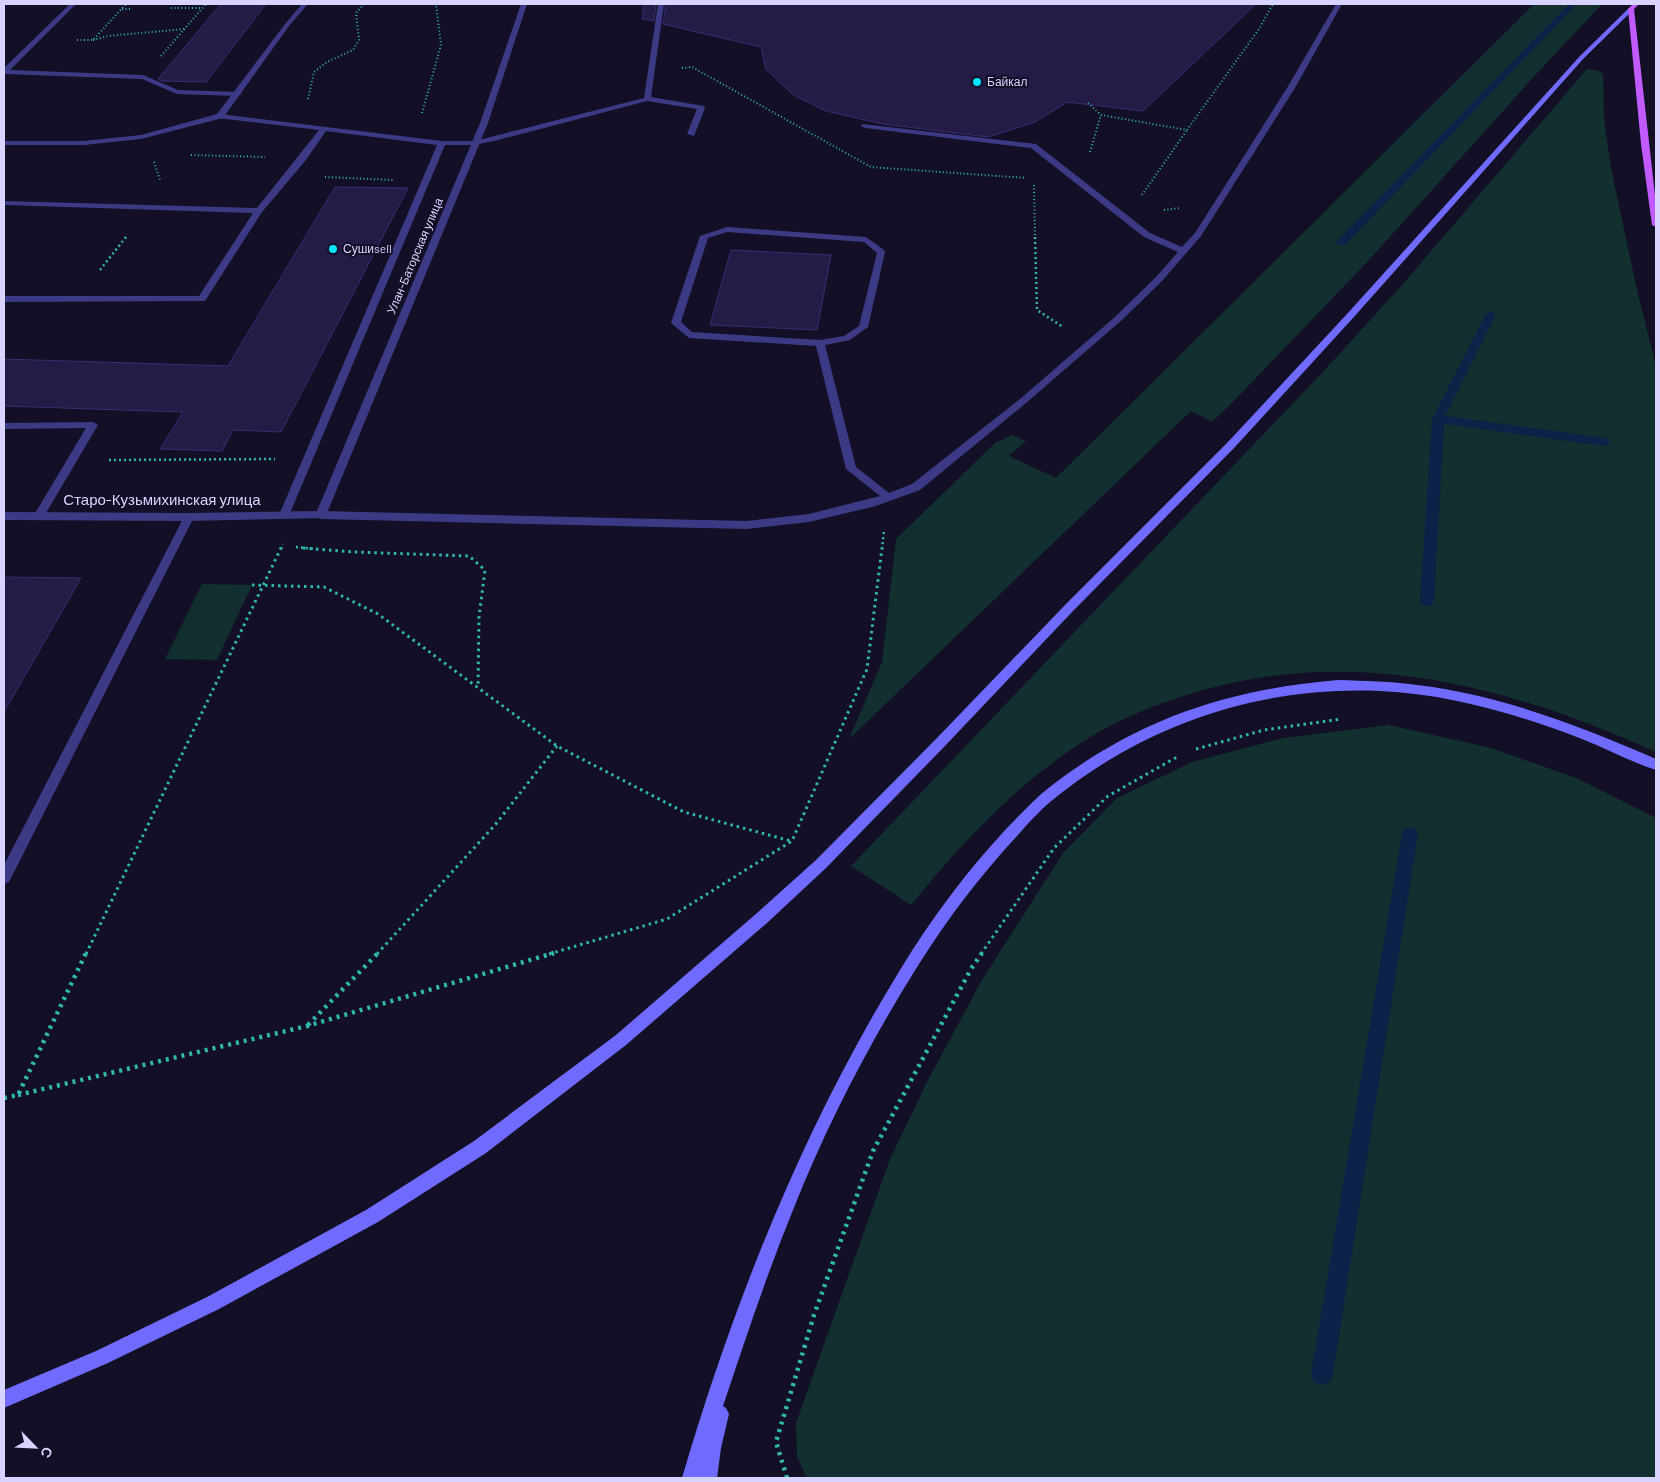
<svg xmlns="http://www.w3.org/2000/svg" width="1660" height="1482" viewBox="0 0 1660 1482" font-family="Barlow,sans-serif">
  <style>
    .green { fill: #12302f }
    .lines { fill: none; stroke-linecap: round; stroke-linejoin: round }
    .stream { fill: #0c2248; fill-rule: evenodd }
    .building { fill: #241b47; stroke: #3b2d73 }
    .path-far3 { stroke: #2fb8b0; stroke-width: 2; stroke-dasharray: 1 2.5; stroke-linecap: butt }
    .path-far2 { stroke: #2fb8b0; stroke-width: 2.5; stroke-dasharray: 2 3; stroke-linecap: butt }
    .path-far1 { stroke: #2fb8b0; stroke-width: 3; stroke-dasharray: 2.5 4; stroke-linecap: butt }
    .path { stroke: #2fb8b0; stroke-width: 4.5; stroke-dasharray: 3 5; stroke-linecap: butt }
    .service { fill: #3d3a85; fill-rule: evenodd }
    .minor { fill: #3d3a85; fill-rule: evenodd }
    .tertiary { fill: #3d3a85; fill-rule: evenodd }
    .secondary { fill: #6f6bff; fill-rule: evenodd }
    .primary { fill: #c25bff; fill-rule: evenodd }
    .poi-dot { fill: #00e5ff; stroke: #130f26; stroke-width: 2 }
    .labels { text-anchor: middle; stroke-width: 4; stroke-linejoin: round; paint-order: stroke }
    .far-poi-label { font-size: 12px; fill: #d9d4ff; stroke: #130f26; text-anchor: start }
    .far-street-label { font-size: 12px; fill: #d9d4ff; stroke: #130f26 }
    .street-label { font-size: 15px; fill: #d9d4ff; stroke: #130f26 }
  </style>
  <rect width="100%" height="100%" fill="#130f26"/>
  <path class="green" d="M 1534,4 L 1602,4 L 1540,70 L 1370,259 L 1230,405 L 1212,422 L 1191,411 L 849,739 L 882,662 L 896,539 L 995,443 L 1012,435 L 1026,441 L 1009,456 L 1056,478 Z
    M 1587,69 L 1599,71 L 1603,74 L 1604,118 L 1610,163 L 1636,286 L 1656,366 L 1656,752 C 1506,684 1346,643 1184,696 C 1149,707 1115,721 1084,741 C 1017,784 961,843 911,905 L 851,866 L 1321,374 L 1402,285 Z
    M 202,584 L 252,585 L 217,660 L 165,659 Z
    M 1389,725 L 1491,748 L 1579,779 L 1656,818 L 1656,1478 L 807,1478 L 797,1457 L 796,1423 L 890,1159 L 929,1078 L 982,980 L 1063,853 L 1117,798 L 1192,762 L 1283,738 Z"/>
  <g class="lines">
    <path class="stream" d="M 1569,4 L 1577,4 L 1345,245 L 1337,245 L 1337,241 Z
      M 1491,311 L 1496,314 L 1445,416 L 1605,438 L 1611,442 L 1605,446 L 1444,424 L 1434,601 L 1432,605 L 1427,606 L 1422,605 L 1420,601 L 1432,419 L 1486,314 Z
      M 1410,827 L 1416,829 L 1418,834 L 1333,1374 L 1330,1382 L 1322,1385 L 1314,1382 L 1311,1374 L 1402,834 L 1404,829 Z"/>
  </g>
  <path class="building" d="M 221,4 L 266,4 L 206,82 L 162,81 L 158,79 Z
    M 644,4 L 656,4 L 654,21 L 642,19 Z
    M 666,4 L 1256,4 L 1143,111 L 1067,102 L 1035,122 L 988,137 L 883,124 L 826,111 L 793,95 L 766,69 L 761,47 L 663,24 Z
    M 335,187 L 408,188 L 281,432 L 233,430 L 222,451 L 160,449 L 183,412 L 4,406 L 4,359 L 228,366 Z
    M 731,250 L 831,255 L 817,330 L 710,325 Z
    M 4,577 L 81,578 L 4,712 Z"/>
  <g class="lines">
    <path class="path-far3" d="M 171,8 L 202,8
      M 122,9 L 130,9
      M 77,40 L 93,40 L 126,4
      M 93,40 L 108,36 L 184,29
      M 161,56 L 206,4
      M 682,68 L 692,67 L 871,167 L 1026,178
      M 308,99 L 314,72 L 327,62 L 353,50 L 359,40 L 356,13 L 364,4
      M 1088,103 L 1101,115 L 1187,130 L 1259,29 L 1273,4
      M 422,113 L 441,45 L 436,4
      M 1090,152 L 1101,115
      M 191,155 L 265,157
      M 154,162 L 160,180
      M 325,177 L 394,180
      M 1034,185 L 1035,238
      M 1142,195 L 1187,130
      M 1164,210 L 1180,208
      M 125,238 L 127,236"/>
    <path class="path-far2" d="M 1035,237 L 1037,310 L 1063,327
      M 100,270 L 126,237
      M 109,460 L 275,459
      M 296,547 L 317,549
      M 281,549 L 283,544
      M 882,549 L 884,530"/>
    <path class="path-far1" d="M 303,548 L 354,552 L 469,556 L 485,570 L 479,617 L 478,686
      M 252,585 L 324,587 L 378,614 L 557,746 L 684,812 L 791,841
      M 1196,749 L 1264,730 L 1341,719
      M 86,954 L 281,548
      M 377,954 L 495,825 L 557,746
      M 549,954 L 667,919 L 792,841 L 867,669 L 882,548
      M 981,954 L 1054,848 L 1108,796 L 1177,757"/>
    <path class="path" d="M 308,1025 L 378,953
      M 18,1095 L 307,1026 L 554,953
      M 4,1098 L 18,1095 L 86,953
      M 787,1478 L 776,1442 L 814,1315 L 873,1151 L 971,969 L 982,953"/>
    <path class="service" d="M 70,4 L 76,4 L 10,70 L 143,75 L 178,90 L 238,92 L 242,94 L 238,96 L 177,94 L 142,79 L 4,74 L 4,68 Z
      M 658,4 L 664,4 L 651,97 L 704,106 L 705,108 L 694,136 L 687,134 L 697,109 L 647,101 L 498,140 L 475,145 L 445,145 L 288,518 L 284,519 L 279,515 L 437,145 L 326,131 L 306,160 L 262,212 L 205,301 L 4,302 L 4,296 L 199,296 L 253,213 L 4,205 L 4,201 L 257,208 L 319,130 L 217,118 L 217,114 L 220,114 L 442,141 L 475,141 L 644,98 Z
      M 1336,4 L 1342,4 L 1295,88 L 1201,236 L 1162,281 L 1122,320 L 1026,403 L 920,490 L 876,506 L 809,522 L 747,529 L 321,519 L 316,515 L 321,511 L 747,521 L 809,514 L 880,496 L 846,469 L 816,346 L 689,338 L 671,323 L 700,236 L 727,227 L 866,237 L 884,250 L 885,252 L 868,327 L 850,340 L 825,345 L 856,467 L 889,493 L 912,484 L 1020,399 L 1116,316 L 1156,277 L 1178,252 L 1144,237 L 1031,148 L 865,128 L 861,126 L 862,124 L 1036,144 L 1150,233 L 1182,247 L 1195,233 L 1287,88 ZM 727,232 L 864,242 L 877,253 L 859,326 L 844,336 L 820,340 L 692,332 L 681,322 L 708,238 Z
      M 93,422 L 98,425 L 43,518 L 35,518 L 34,515 L 86,428 L 4,429 L 4,423 Z
      M 189,513 L 194,517 L 9,882 L 4,884 L 4,865 L 184,517 Z"/>
    <path class="minor" d="M 302,4 L 308,4 L 289,26 L 223,118 L 141,139 L 84,145 L 4,145 L 4,141 L 84,141 L 141,135 L 217,114 L 285,24 Z"/>
    <path class="tertiary" d="M 521,4 L 527,4 L 488,123 L 325,518 L 189,521 L 4,520 L 4,512 L 189,513 L 317,511 L 480,123 Z"/>
    <path class="secondary" d="M 1629,8 L 1634,9 L 1584,58 L 1353,318 L 1235,447 L 1074,610 L 943,748 L 826,868 L 767,923 L 626,1045 L 486,1153 L 378,1222 L 219,1309 L 108,1363 L 4,1408 L 4,1390 L 96,1351 L 207,1297 L 366,1210 L 474,1141 L 616,1035 L 757,913 L 816,860 L 935,740 L 1066,604 L 1227,443 L 1347,314 L 1580,56 Z
      M 1338,680 C 1364,681 1391,681 1417,685 C 1501,695 1580,726 1656,759 L 1656,770 C 1631,762 1607,749 1582,739 C 1517,714 1449,694 1380,691 C 1263,686 1152,722 1060,794 C 1044,806 1030,821 1017,836 C 980,876 948,918 919,964 C 870,1042 827,1124 793,1210 C 767,1274 745,1340 723,1406 L 726,1408 L 729,1414 L 721,1448 L 717,1478 L 682,1478 C 734,1301 803,1128 900,970 C 931,919 966,872 1007,828 C 1021,814 1035,798 1051,786 C 1138,719 1229,689 1338,680 Z"/>
    <path class="primary" d="M 1633,4 L 1639,4 L 1634,9 L 1656,204 L 1656,227 L 1652,225 L 1641,144 L 1628,9 Z"/>
  </g>
  <g class="poi-dot">
    <circle cx="977" cy="82" r="5"/>
    <circle cx="333" cy="249" r="5"/>
  </g>
  <g class="labels">
    <g class="far-poi-label">
      <text x="987" y="86">Байкал</text>
      <text x="343" y="253">Сушиsell</text>
    </g>
    <g class="far-street-label">
      <text transform="translate(415 256) rotate(-67)" y="4">Улан-Баторская улица</text>
    </g>
    <g class="street-label">
      <text x="162" y="505">Старо-Кузьмихинская улица</text>
    </g>
  </g>
  <rect width="1660" height="1482" fill="none" stroke="#d9d4ff" stroke-width="10"/>
  <g transform="translate(35 1447) rotate(114)" stroke="#130f26" stroke-width="4" paint-order="stroke">
  <path d="M0-4L9 19L0 12L-9 19Z" fill="#d9d4ff"/>
  <text y="-8" font-size="14" font-weight="bold" text-anchor="middle" fill="#d9d4ff">С</text>
  </g>
</svg>
